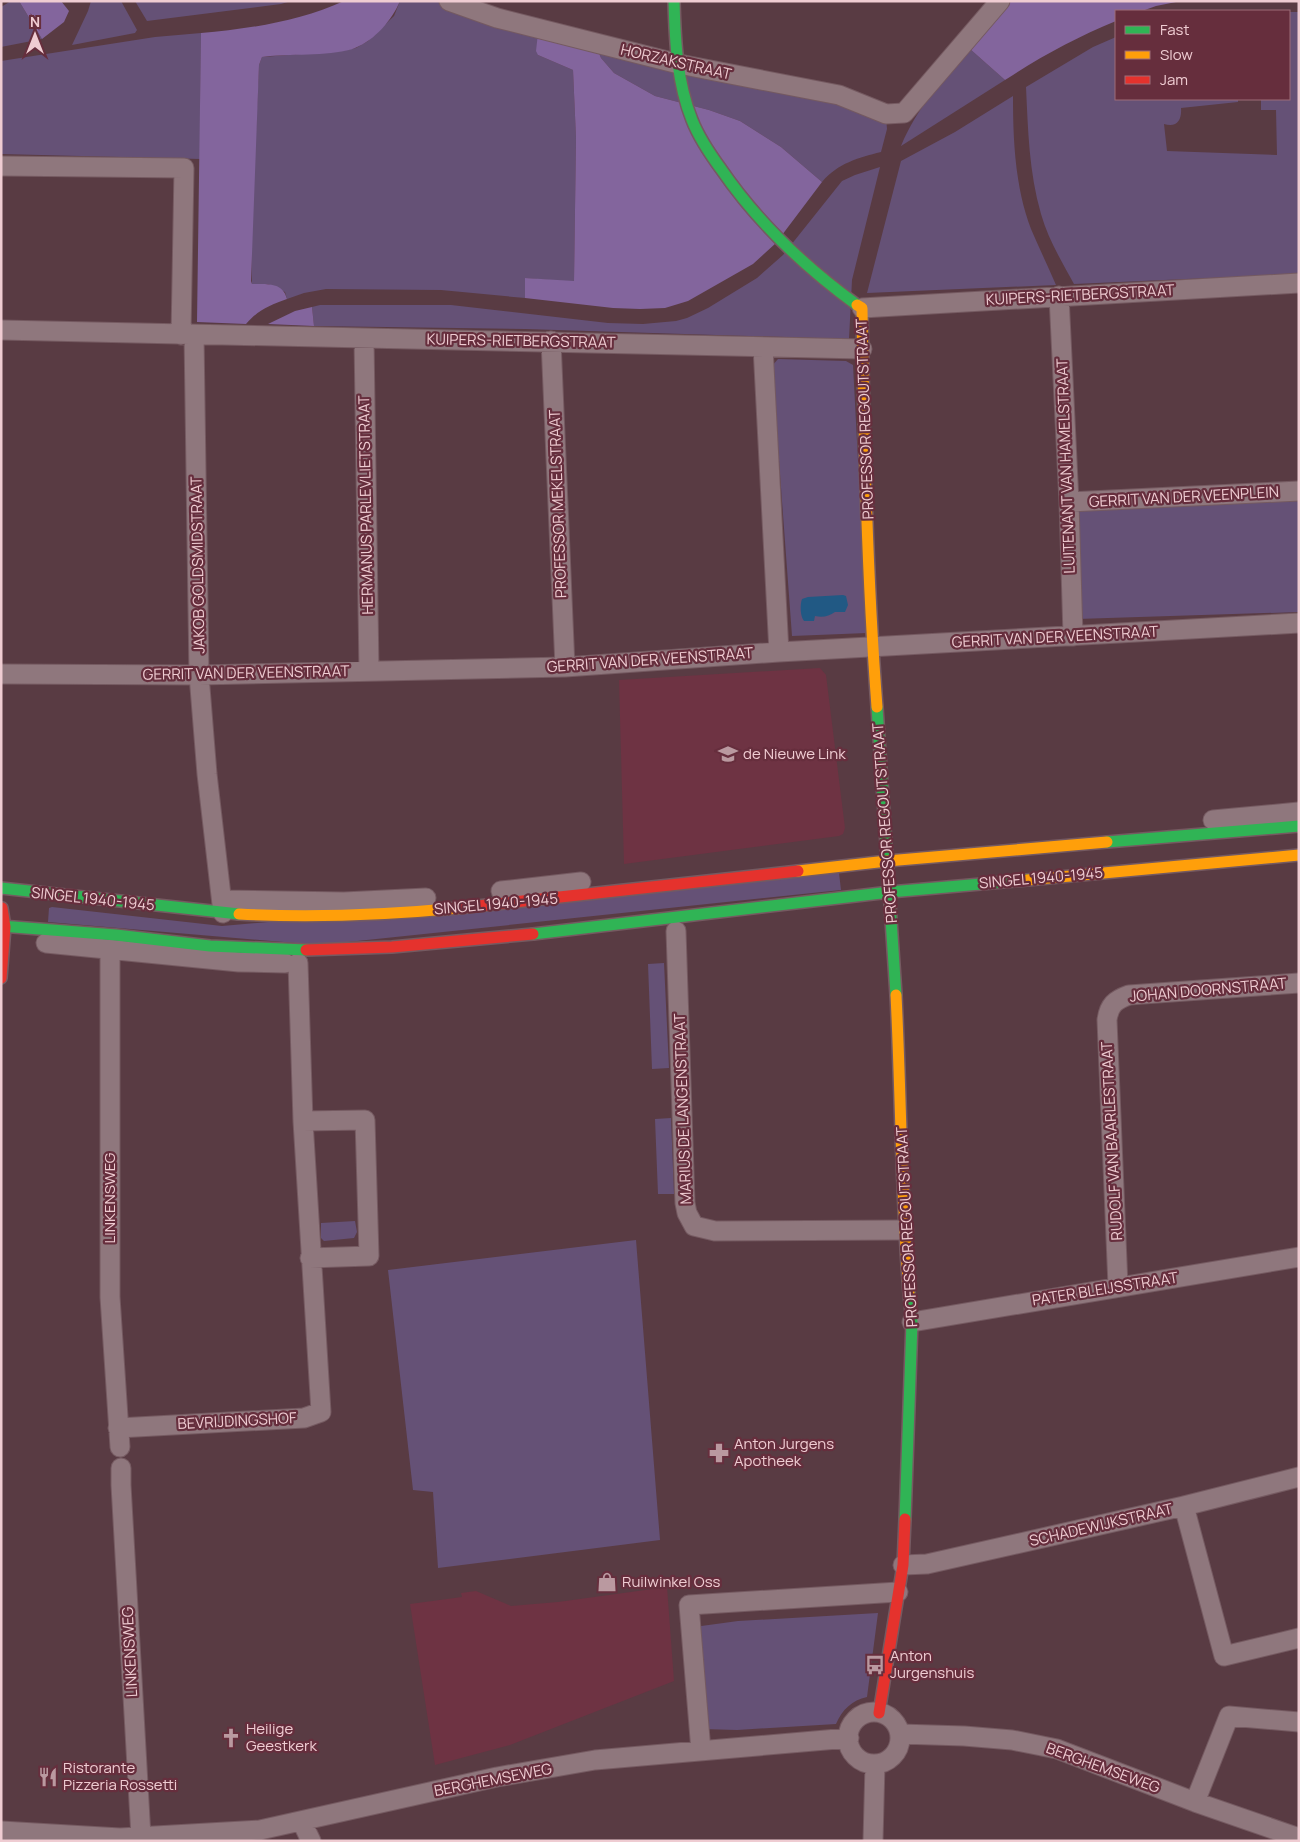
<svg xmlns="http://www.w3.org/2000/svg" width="1300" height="1842" viewBox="0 0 1300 1842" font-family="Manrope,sans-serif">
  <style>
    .built { fill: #6e3343 }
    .green { fill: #655176 }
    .forest { fill: #83659d }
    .water { fill: #215984 }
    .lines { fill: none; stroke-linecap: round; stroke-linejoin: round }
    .street-casing { stroke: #755a61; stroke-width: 21 }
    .fast-casing { stroke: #755a61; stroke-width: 14 }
    .slow-casing { stroke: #755a61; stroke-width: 14 }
    .jam-casing { stroke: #755a61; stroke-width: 14 }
    .street { stroke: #8f777d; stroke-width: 19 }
    .fast { stroke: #30b455; stroke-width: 11 }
    .slow { stroke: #ff9f0a; stroke-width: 11 }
    .jam { stroke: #e5322d; stroke-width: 11 }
    .labels { text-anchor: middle; stroke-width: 4.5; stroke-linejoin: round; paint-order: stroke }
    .street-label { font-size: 15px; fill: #efccd2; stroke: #662e3d }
    .poi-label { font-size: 15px; fill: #efccd2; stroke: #662e3d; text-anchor: start }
  </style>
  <rect width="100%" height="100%" fill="#593b43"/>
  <path class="built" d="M 820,668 L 826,675 L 845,828 L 843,834 L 839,836 L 624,864 L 619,680 Z
    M 667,1587 L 674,1681 L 510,1745 L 435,1765 L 410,1604 L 462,1597 L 461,1593 L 476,1591 L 511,1606 L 558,1602 Z"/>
  <path class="green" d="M 11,1 L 19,1 L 42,39 L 1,47 L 1,7 Z
    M 91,1 L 121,1 L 137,30 L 135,33 L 72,45 L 88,11 Z
    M 135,1 L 291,1 L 281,4 L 147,21 Z
    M 400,1 L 466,1 L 539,24 L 538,55 L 573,70 L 576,138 L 574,282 L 525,278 L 525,298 L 441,290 L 326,289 L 304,293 L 287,299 L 285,292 L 268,284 L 252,284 L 251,239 L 259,65 L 262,57 L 341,51 L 356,48 L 368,41 L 394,16 Z
    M 1289,12 L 1299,12 L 1299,274 L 1074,284 C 1062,262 1048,239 1041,214 C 1029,172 1028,130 1026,87 L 1093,47 L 1116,37 L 1116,99 L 1238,99 L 1238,102 L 1181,108 C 1182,120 1177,128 1164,124 L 1167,151 L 1277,155 L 1276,110 L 1261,110 L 1261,99 L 1289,99 Z
    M 201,33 L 200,159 L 1,154 L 1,61 L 155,37 Z
    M 593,39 L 886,117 L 887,129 L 881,152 C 858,158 838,163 822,182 L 781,147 L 740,121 L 709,110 L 655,96 L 614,73 L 601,58 Z
    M 970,49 L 1005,80 L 901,146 C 917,107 943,80 970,49 Z
    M 1013,96 C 1013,140 1015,187 1031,229 C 1039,248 1048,266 1056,285 L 867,293 L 901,161 L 955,132 Z
    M 880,167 L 852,280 L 849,339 L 525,329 L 314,326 L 312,307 L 320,305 L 451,305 L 608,323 L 643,324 L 676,321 L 687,318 L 708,308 L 757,278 L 783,255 L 842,181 L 855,175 Z
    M 778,359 L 846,361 L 853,365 L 867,633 L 792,636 L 772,366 Z
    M 1299,498 L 1299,612 L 1077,619 L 1074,508 Z
    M 839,873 L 841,890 L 319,945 L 48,922 L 49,908 L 52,907 L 222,926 Z
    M 664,963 L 669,1068 L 652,1069 L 648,964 Z
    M 671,1118 L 674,1194 L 658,1194 L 655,1119 Z
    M 355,1221 L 357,1232 L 354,1238 L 324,1241 L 321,1238 L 321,1223 Z
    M 636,1240 L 660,1540 L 438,1568 L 433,1492 L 413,1490 L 388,1270 Z
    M 878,1613 L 867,1697 C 852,1700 842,1710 836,1724 L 737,1730 L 703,1729 L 694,1627 L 738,1621 Z"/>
  <path class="forest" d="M 19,1 L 61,1 L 69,11 L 64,22 L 42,39 Z
    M 344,1 L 400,1 C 392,20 375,40 355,48 C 335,56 293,54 270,56 L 262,57 L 259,65 L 251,281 L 252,284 C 267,284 283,282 287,299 C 270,305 258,310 246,324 L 197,322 L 201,33 C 249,29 300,21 344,1 Z
    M 1011,1 L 1181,1 L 1156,6 L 1142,11 L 1116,11 L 1116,21 C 1077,37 1040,57 1005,80 L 970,49 Z
    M 539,24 L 593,39 L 601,58 L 614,73 L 655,96 L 709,110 L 740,121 L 781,147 L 822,182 L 776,243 L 753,264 L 688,301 L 665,308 L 640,309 L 613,308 L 525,298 L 525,278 L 574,281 L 576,138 L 573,70 L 538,55 L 536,51 Z
    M 312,307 L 314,326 L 268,324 L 295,311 Z"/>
  <path class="water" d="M 843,595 L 846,596 L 848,605 L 845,612 L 835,612 C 829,616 823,618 815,616 L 814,621 L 804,621 C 800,616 800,604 802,599 L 808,597 Z"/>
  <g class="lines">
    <defs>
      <path id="street" d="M 449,1 L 497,18 L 679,64 L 839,95 L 886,114 L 904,113 L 1000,1
        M 1,166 L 184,168 L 181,335
        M 1059,296 L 1069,502 L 1073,636
        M 862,308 L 1299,283
        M 1,330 L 862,349
        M 194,335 L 199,675 L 207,774 L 223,913
        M 364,339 L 369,671
        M 551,341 L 565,667
        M 763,347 L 779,652
        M 1069,502 L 1299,491
        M 1,674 L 199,675 L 565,667 L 779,652 L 1299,623
        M 1213,820 L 1299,812
        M 501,891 L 581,882
        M 223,900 L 344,902 L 426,898
        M 676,931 L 685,1203 L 687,1213 L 694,1226 L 715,1231 L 904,1230
        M 46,943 L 239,962 L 285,963
        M 110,949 L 110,1297 L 120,1447
        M 303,1121 L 365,1120 L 369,1256 L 310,1258
        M 1118,1286 L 1107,1020 C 1109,1005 1115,1000 1129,995 L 1299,983
        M 912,1322 L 1299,1257
        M 118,1428 L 304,1418 L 321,1412 L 303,1121 L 298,963
        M 121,1468 L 121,1485 L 141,1837
        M 1184,1506 L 1224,1656 L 1299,1638
        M 903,1565 L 927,1564 L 1184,1506 L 1299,1477
        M848 1738a26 26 0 1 1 52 0a26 26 0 1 1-52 0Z
        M 900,1734 L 964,1736 L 1012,1740 L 1057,1749 L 1195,1802 L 1299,1838
        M 701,1751 L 689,1605 L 898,1592
        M 1195,1802 L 1229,1716 L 1299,1722
        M 302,1822 L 311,1841
        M 1,1831 L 120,1838 L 260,1830 L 497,1777 L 595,1760 L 849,1738
        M 873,1841 L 875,1764"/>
      <path id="fast" d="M 674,1 C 675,40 677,83 692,120 C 699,138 710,154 721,169 C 758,223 805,267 857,305
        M 877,707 L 896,995
        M 1107,842 L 1299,826
        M 1,888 L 239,914
        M 1,926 L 116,935 L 210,946 L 306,950
        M 533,934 L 890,892 L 1027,880
        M 905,1519 L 912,1322 L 909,1293"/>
      <path id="slow" d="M 857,305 L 862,308 C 864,441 867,575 877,707
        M 798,871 L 887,861 L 1107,842
        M 1027,880 L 1299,855
        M 239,914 C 314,918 385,915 459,908
        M 896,995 C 901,1094 901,1194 909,1293"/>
      <path id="jam" d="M 459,908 L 798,871
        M 306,950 L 392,947 L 533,934
        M 1,978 L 5,927 L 2,908
        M 879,1713 L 903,1565 L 905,1519"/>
    </defs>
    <use href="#street" class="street-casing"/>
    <use href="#fast" class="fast-casing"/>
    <use href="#slow" class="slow-casing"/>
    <use href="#jam" class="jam-casing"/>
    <use href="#street" class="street"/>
    <use href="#fast" class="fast"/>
    <use href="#slow" class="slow"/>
    <use href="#jam" class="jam"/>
  </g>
  <defs>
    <symbol id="school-bare" viewBox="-9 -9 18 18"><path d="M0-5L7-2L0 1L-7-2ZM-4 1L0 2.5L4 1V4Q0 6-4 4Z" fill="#ba99a0" stroke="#662e3d" stroke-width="2.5" paint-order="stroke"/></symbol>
    <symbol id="pharmacy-bare" viewBox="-9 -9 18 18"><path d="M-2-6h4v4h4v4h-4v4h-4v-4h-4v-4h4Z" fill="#ba99a0" stroke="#662e3d" stroke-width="2.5" paint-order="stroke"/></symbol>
    <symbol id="shop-bare" viewBox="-9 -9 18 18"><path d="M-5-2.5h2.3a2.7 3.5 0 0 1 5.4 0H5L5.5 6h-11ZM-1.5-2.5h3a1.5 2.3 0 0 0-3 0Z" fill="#ba99a0" stroke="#662e3d" stroke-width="2.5" paint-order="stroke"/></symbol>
    <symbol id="bus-bare" viewBox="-9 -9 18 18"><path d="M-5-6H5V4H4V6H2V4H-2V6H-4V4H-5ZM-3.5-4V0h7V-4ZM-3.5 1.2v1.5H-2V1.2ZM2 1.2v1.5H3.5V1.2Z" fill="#ba99a0" stroke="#662e3d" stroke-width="2.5" paint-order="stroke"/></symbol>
    <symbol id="church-bare" viewBox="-9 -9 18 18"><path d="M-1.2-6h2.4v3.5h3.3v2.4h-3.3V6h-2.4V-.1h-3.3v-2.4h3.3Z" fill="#ba99a0" stroke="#662e3d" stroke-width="2.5" paint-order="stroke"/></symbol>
    <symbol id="restaurant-bare" viewBox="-9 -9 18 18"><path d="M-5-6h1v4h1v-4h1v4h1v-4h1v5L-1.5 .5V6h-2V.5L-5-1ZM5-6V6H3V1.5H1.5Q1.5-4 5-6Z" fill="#ba99a0" stroke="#662e3d" stroke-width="2.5" paint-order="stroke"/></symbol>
  </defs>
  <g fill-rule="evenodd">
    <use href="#school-bare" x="714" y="740" width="28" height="28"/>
    <use href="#pharmacy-bare" x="705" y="1439" width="28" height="28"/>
    <use href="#shop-bare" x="593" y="1568" width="28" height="28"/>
    <use href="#bus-bare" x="861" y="1651" width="28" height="28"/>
    <use href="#church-bare" x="217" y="1724" width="28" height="28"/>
    <use href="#restaurant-bare" x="34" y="1763" width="28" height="28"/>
  </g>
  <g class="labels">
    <g class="street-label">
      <text transform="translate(676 62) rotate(13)" y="5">HORZAKSTRAAT</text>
      <text transform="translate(1080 295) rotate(-3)" y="5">KUIPERS-RIETBERGSTRAAT</text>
      <text transform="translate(521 341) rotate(1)" y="5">KUIPERS-RIETBERGSTRAAT</text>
      <text transform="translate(865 419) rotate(-92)" y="5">PROFESSOR REGOUTSTRAAT</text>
      <text transform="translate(1066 466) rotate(-92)" y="5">LUITENANT VAN HAMELSTRAAT</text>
      <text transform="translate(1184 497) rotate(-3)" y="5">GERRIT VAN DER VEENPLEIN</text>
      <text transform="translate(558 504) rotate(-92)" y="5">PROFESSOR MEKELSTRAAT</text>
      <text transform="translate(366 505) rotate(-91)" y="5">HERMANUS PARLEVLIETSTRAAT</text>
      <text transform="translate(198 565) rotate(-91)" y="5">JAKOB GOLDSMIDSTRAAT</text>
      <text transform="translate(1055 637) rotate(-3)" y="5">GERRIT VAN DER VEENSTRAAT</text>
      <text transform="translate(650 660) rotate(-4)" y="5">GERRIT VAN DER VEENSTRAAT</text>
      <text transform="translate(246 673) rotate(-1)" y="5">GERRIT VAN DER VEENSTRAAT</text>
      <text transform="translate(885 823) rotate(-94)" y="5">PROFESSOR REGOUTSTRAAT</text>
      <text transform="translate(1041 878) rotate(-5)" y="5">SINGEL 1940-1945</text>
      <text transform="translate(93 899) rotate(6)" y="5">SINGEL 1940-1945</text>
      <text transform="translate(496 904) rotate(-5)" y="5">SINGEL 1940-1945</text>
      <text transform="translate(1208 990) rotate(-5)" y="5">JOHAN DOORNSTRAAT</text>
      <text transform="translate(683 1109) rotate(-92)" y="5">MARIUS DE LANGENSTRAAT</text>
      <text transform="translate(1112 1141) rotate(-93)" y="5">RUDOLF VAN BAARLESTRAAT</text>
      <text transform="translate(110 1198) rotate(-90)" y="5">LINKENSWEG</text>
      <text transform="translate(907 1227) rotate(-93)" y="5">PROFESSOR REGOUTSTRAAT</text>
      <text transform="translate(1105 1289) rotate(-9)" y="5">PATER BLEIJSSTRAAT</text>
      <text transform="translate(237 1421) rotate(-3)" y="5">BEVRIJDINGSHOF</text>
      <text transform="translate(1101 1525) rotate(-13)" y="5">SCHADEWIJKSTRAAT</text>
      <text transform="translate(130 1652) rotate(-93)" y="5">LINKENSWEG</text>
      <text transform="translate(1103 1768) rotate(20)" y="5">BERGHEMSEWEG</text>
      <text transform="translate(493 1780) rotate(-11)" y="5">BERGHEMSEWEG</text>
    </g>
    <g class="poi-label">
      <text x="743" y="759">de Nieuwe Link</text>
      <text x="734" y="1449">Anton Jurgens<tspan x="734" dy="17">Apotheek</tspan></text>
      <text x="622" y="1587">Ruilwinkel Oss</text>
      <text x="890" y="1661">Anton<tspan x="890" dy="17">Jurgenshuis</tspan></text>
      <text x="246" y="1734">Heilige<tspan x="246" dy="17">Geestkerk</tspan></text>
      <text x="63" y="1773">Ristorante<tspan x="63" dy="17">Pizzeria Rossetti</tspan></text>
    </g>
  </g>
  <rect width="1300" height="1842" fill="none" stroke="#efccd2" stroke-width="5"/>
  <rect x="1115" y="10" width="175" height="90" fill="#662e3d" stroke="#9d6d79"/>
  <rect x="1125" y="26" width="25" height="8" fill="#30b455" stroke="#9d6d79"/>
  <text x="1160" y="35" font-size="15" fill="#efccd2">Fast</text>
  <rect x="1125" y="51" width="25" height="8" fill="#ff9f0a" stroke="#9d6d79"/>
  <text x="1160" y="60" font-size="15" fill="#efccd2">Slow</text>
  <rect x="1125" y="76" width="25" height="8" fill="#e5322d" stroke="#9d6d79"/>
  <text x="1160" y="85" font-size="15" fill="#efccd2">Jam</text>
  <g transform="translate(35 35)" stroke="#662e3d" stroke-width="4" paint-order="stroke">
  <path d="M0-4L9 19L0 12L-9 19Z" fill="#efccd2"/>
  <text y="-8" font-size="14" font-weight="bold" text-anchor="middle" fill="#efccd2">N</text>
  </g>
</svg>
